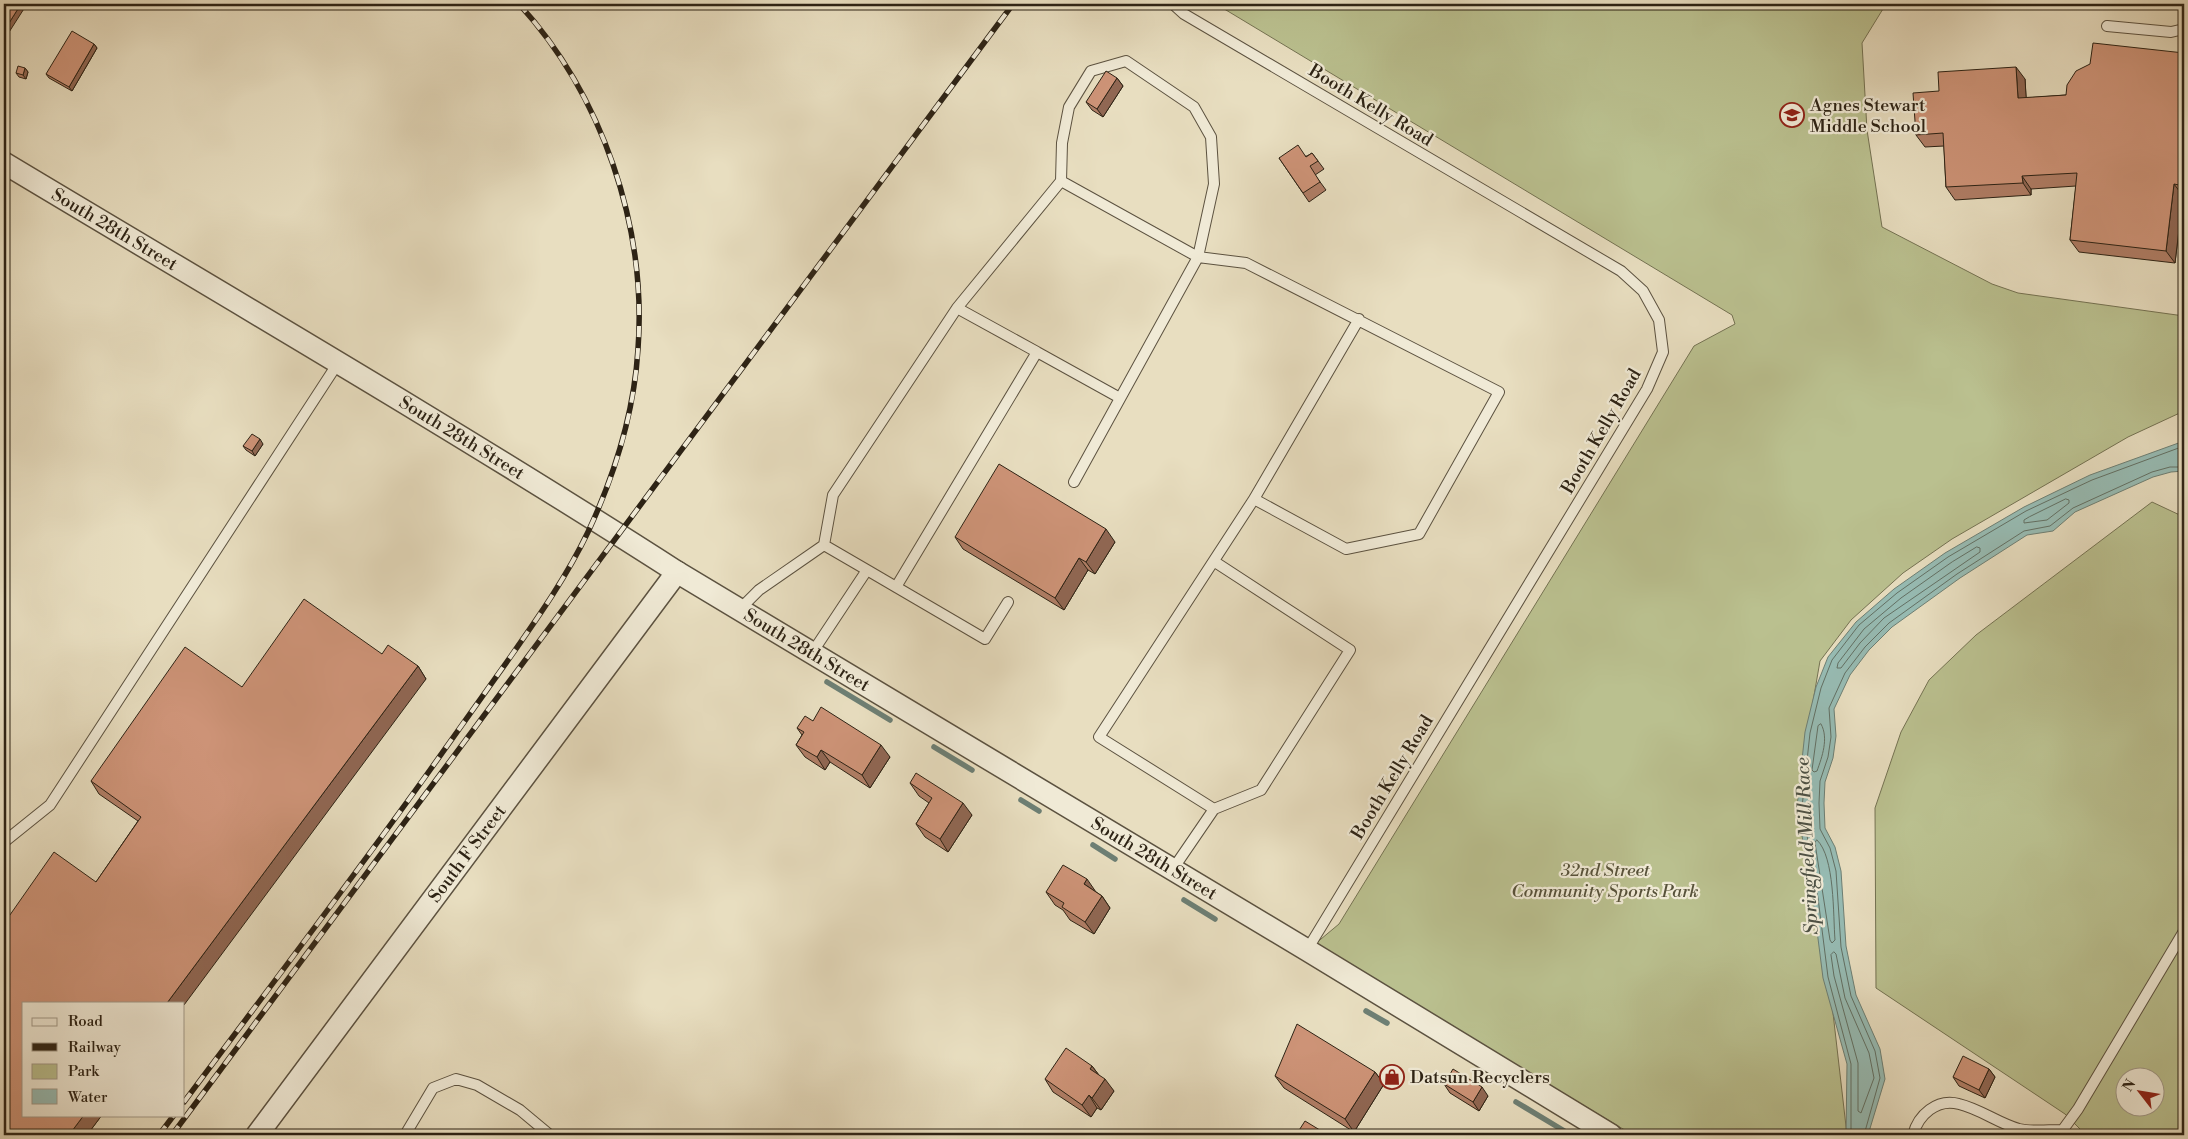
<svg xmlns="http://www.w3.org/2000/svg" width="2188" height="1139" viewBox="0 0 2188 1139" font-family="'Libre Bodoni',serif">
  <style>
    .green { fill: #bac08f; stroke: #747252; fill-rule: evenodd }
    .water { fill: #97bcb4; stroke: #6d7f74 }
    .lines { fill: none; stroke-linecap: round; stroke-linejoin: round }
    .shore { stroke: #627064; stroke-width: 1 }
    .stream { stroke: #6d7f74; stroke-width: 5.5 }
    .lane-casing { stroke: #5c5240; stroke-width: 12 }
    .street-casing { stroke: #5c5240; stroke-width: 24 }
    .lane { stroke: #f0ead6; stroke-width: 10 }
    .street { stroke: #f0ead6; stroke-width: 21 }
    .rail-casing { stroke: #2d2315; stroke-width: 5.5 }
    .rail { stroke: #f0ead6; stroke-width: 4; stroke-dasharray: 11; stroke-linecap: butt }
    .wall { fill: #b07e66; stroke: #2d2315 }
    .shaded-wall { fill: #906753; stroke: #2d2315 }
    .building { fill: #cd9377; stroke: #2d2315 }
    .labels { text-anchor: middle; stroke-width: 4.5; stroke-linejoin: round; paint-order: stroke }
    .street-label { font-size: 18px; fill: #2d2315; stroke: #f0ead6 }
    .poi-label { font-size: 18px; fill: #2d2315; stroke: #f0ead6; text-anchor: start }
    .park-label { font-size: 18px; font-style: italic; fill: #57523a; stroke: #f0ead6 }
    .water-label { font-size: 19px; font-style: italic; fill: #4d5145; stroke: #f0ead6 }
  </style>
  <rect width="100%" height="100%" fill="#e8dec0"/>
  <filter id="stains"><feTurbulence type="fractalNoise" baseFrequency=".004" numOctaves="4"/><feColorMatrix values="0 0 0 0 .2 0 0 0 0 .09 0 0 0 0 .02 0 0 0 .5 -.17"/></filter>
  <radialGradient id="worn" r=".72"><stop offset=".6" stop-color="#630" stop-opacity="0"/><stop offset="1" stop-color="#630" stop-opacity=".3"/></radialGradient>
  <path class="green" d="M 1216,4 L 1886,4 L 1862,43 L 1867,130 L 1882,227 L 1992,284 L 2018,293 L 2184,316 L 2184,411 L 2128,437 L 1952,539 L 1903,573 L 1851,620 L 1820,661 L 1811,713 L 1801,806 L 1833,1013 L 1847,1135 L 1633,1135 L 1315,944 L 1339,924 L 1694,346 L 1735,324 L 1732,315 Z
    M 2152,502 L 2184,517 L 2184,1135 L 2086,1135 L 2065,1114 L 1876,988 L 1875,808 L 1901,732 L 1929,680 L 1976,635 ZM 2126,1076 L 2156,1076 L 2156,1106 L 2126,1106 Z"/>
  <path class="water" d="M 2184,441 L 2184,471 L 2171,472 L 2153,477 L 2075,512 L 2053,531 L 2027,535 L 1960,578 L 1892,627 L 1869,650 L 1850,675 L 1834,709 L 1836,736 L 1833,758 L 1825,782 L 1824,803 L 1825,828 L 1835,847 L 1841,871 L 1846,946 L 1856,995 L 1880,1049 L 1885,1079 L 1868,1135 L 1846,1135 L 1847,1064 L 1823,978 L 1813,899 L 1797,807 L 1805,732 L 1816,687 L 1828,657 L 1856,622 L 1894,589 L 1945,553 L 2024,507 L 2090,475 Z"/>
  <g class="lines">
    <path class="shore" d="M 2066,499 L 2069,500 L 2069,503 L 2047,520 L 2024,523 L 2024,520 L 2029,517 Z
      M 1977,547 L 1980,548 L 1980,552 L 1884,618 L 1860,643 L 1841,668 L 1837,668 L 1838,663 L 1864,629 L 1901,598 L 1952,562 Z
      M 1821,724 C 1829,738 1822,757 1817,771 L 1814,772 L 1812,770 L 1818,726 Z
      M 1817,840 C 1835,857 1833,915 1835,940 L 1832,943 L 1830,940 L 1815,843 Z
      M 1834,952 L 1836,954 L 1845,998 L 1869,1053 L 1874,1078 L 1861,1113 L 1858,1111 L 1858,1063 L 1834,976 L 1831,955 Z
      M 1851,1135 L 1851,1064 L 1828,977 L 1818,898 L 1802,807 L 1810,733 L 1821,688 L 1832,660 L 1859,625 L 1897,593 L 1948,557 L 2026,511 L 2092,480 L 2184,446
      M 1864,1135 L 1880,1078 L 1875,1051 L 1851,996 L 1841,947 L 1836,871 L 1830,848 L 1820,829 L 1819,803 L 1820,781 L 1828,757 L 1831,737 L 1829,708 L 1845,673 L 1865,647 L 1889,623 L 1957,574 L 2024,531 L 2050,526 L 2073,508 L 2152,472 L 2170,467 L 2184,467"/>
    <path class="stream" d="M 827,682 L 890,720
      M 934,747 L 972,770
      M 1021,800 L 1039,811
      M 1093,845 L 1115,859
      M 1184,900 L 1215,919
      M 1366,1011 L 1387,1023
      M 1516,1102 L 1566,1132"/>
    <defs>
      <path id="lane" d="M 1173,4 L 1184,14 L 1621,271 L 1643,291 L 1659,320 L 1663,352 L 1647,389 L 1307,950
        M 2107,26 L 2171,32 L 2184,29
        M 1061,181 L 1062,143 L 1069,107 L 1091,71 L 1126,61 L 1194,107 L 1211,137 L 1214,184 L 1198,257 L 1246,263 L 1499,392 L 1419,534 L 1346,549 L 1254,499 L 1359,319
        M 1037,352 L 1120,398
        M 824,545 L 867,570
        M 1215,562 L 1350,650 L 1261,790 L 1214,809 L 1099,737 L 1254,499
        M 896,587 L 1037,352 L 957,308
        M 739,610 L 759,590 L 824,545 L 833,495 L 957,308 L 1061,181 L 1198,257 L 1074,482
        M 812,653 L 867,570 L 985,639 L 1008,602
        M 4,842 L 50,805 L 338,363
        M 1173,869 L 1214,809
        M 405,1135 L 433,1088 L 456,1079 L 477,1085 L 520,1110 L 550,1135
        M 1913,1135 C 1918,1115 1937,1098 1959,1104 C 1980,1109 1998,1123 2019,1129 C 2033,1132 2047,1130 2062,1130
        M 2059,1135 L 2078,1109 L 2184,931"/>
      <g id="street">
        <path id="s1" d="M 4,163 C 229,298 456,430 677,572 L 1307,950 L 1611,1135"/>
        <path id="s2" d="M 257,1135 L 677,572"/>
      </g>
    </defs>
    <use href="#lane" class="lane-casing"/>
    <use href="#street" class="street-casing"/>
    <use href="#lane" class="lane"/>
    <use href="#street" class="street"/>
    <defs>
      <path id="rail" d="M 184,1102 C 266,992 350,882 430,770 C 457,732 484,694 511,656 C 539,616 567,576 588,532 C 615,474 634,414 638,349 C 647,226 602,95 519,4
        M 159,1135 L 174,1115
        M 172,1135 L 1013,4"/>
    </defs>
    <use href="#rail" class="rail-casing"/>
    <use href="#rail" class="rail"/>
  </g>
  <path class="wall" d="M 94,44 L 97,48 L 72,91 L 49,78 L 46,74 Z
    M 2184,53 L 2184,196 L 2183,196 L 2175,263 L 2079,252 L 2070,240 L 2076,186 L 2031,189 L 2031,195 L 1955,200 L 1946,187 L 1944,146 L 1925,147 L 1916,135 L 1939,91 L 2025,79 L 2026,98 L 2066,95 Z
    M 25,68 L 28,72 L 26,79 L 19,77 L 16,73 Z
    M 1117,78 L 1123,86 L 1103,117 L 1092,110 L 1086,102 Z
    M 1312,153 L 1324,169 L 1315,175 L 1326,190 L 1309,202 L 1279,158 L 1307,156 Z
    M 263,444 L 255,456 L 246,450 L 243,446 Z
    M 955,537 L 1115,542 L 1095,574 L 1088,570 L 1064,610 L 963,549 Z
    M 382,654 L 418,666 L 426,679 L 24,1115 L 102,1115 L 87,1135 L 4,1135 L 5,922 L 96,882 L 138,821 L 99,794 L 91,781 L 242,687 Z
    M 813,721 L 890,757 L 870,788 L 830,762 L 825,770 L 805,757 L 796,745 L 802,735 L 797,728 Z
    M 910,783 L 972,815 L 948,852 L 925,837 L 916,824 L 929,803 L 919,796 Z
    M 1046,892 L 1096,892 L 1102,896 L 1110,908 L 1094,934 L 1070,920 L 1063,910 L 1055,905 Z
    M 1092,1066 L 1099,1075 L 1114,1091 L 1101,1110 L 1097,1108 L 1091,1117 L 1053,1092 L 1045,1079 Z
    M 1989,1069 L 1995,1077 L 1985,1098 L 1959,1086 L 1953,1077 Z
    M 1375,1072 L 1384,1084 L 1354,1132 L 1284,1088 L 1275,1076 Z
    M 1444,1084 L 1488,1096 L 1479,1111 L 1450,1093 Z"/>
  <path class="shaded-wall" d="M 21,4 L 27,4 L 4,40 L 4,31 Z
    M 94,44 L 97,48 L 72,91 L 69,87 Z
    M 2016,67 L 2025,79 L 2027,111 L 2018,98 Z
    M 25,68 L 28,72 L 26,79 L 23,75 Z
    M 1117,78 L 1123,86 L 1103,117 L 1097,109 Z
    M 2022,176 L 2031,189 L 2031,195 L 2023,183 Z
    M 2174,184 L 2183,196 L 2175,263 L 2166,251 Z
    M 260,439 L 263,444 L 255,456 L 252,451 Z
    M 1106,529 L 1115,542 L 1095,574 L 1086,562 Z
    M 1079,558 L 1088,570 L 1064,610 L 1055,598 Z
    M 418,666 L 426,679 L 184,1005 L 184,1003 L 167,1003 Z
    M 881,745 L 890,757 L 870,788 L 862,775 Z
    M 821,750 L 830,762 L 825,770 L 817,757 Z
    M 963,803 L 972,815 L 948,852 L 940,839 Z
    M 1087,879 L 1096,892 L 1084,884 Z
    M 1102,896 L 1110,908 L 1094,934 L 1085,922 Z
    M 1092,1066 L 1101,1078 L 1090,1069 Z
    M 1989,1069 L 1995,1077 L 1985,1098 L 1979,1090 Z
    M 1375,1072 L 1384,1084 L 1354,1132 L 1345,1119 Z
    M 1105,1079 L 1114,1091 L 1101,1110 L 1092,1098 Z
    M 1482,1087 L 1488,1096 L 1479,1111 L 1473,1102 Z
    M 1089,1095 L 1097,1108 L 1091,1117 L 1082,1105 Z
    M 84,1115 L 102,1115 L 87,1135 L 69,1135 Z"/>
  <path class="building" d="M 4,4 L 21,4 L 4,31 Z
    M 72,31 L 94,44 L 69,87 L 46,74 Z
    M 2093,43 L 2184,53 L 2184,186 L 2174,184 L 2166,251 L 2070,240 L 2077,173 L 2022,176 L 2023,183 L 1946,187 L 1943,133 L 1916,135 L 1913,93 L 1939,91 L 1938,72 L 2016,67 L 2018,98 L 2066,95 L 2067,85 L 2076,71 L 2090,64 Z
    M 18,66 L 25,68 L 23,75 L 16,73 Z
    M 1106,71 L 1117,78 L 1097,109 L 1086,102 Z
    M 1298,145 L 1306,157 L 1312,153 L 1318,161 L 1310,166 L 1320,182 L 1303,193 L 1279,158 Z
    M 252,434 L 260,439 L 252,451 L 243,446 Z
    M 999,464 L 1106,529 L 1086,562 L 1079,558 L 1055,598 L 955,537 Z
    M 304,599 L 382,654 L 388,645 L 418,666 L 167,1003 L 24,1003 L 24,1115 L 84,1115 L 69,1135 L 4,1135 L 4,921 L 5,922 L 54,852 L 96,882 L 141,817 L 91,781 L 185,647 L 242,687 Z
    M 821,707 L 881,745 L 862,775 L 821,750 L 817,757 L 796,745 L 804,732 L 797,728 L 805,716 L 813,721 Z
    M 916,773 L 963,803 L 940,839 L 916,824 L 932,798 L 910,783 Z
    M 1063,865 L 1087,879 L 1084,884 L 1102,896 L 1085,922 L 1062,907 L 1064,903 L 1046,892 Z
    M 1297,1024 L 1375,1072 L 1345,1119 L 1275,1076 Z
    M 1066,1048 L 1092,1066 L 1090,1069 L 1105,1079 L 1092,1098 L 1089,1095 L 1082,1105 L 1045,1079 Z
    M 1963,1056 L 1989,1069 L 1979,1090 L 1953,1077 Z
    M 1453,1069 L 1482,1087 L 1473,1102 L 1444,1084 Z
    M 1305,1121 L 1328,1135 L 1296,1135 Z"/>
  <defs>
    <symbol id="school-ring" viewBox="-11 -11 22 22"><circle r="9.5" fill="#f0ead6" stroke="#8f2418" stroke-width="1.5"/><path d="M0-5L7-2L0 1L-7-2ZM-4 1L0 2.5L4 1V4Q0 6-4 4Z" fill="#8f2418"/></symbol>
    <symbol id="shop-ring" viewBox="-11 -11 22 22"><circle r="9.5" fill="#f0ead6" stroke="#8f2418" stroke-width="1.5"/><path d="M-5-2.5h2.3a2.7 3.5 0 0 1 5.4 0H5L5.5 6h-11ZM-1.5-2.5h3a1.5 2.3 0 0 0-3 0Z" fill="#8f2418"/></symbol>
  </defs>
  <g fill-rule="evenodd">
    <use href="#school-ring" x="1778" y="101" width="28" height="28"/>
    <use href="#shop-ring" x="1378" y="1063" width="28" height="28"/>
  </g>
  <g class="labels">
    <g class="street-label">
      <text transform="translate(1371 105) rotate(31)" y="6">Booth Kelly Road</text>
      <text dy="6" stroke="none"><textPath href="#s1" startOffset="129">South 28th Street</textPath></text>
      <text transform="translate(1601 431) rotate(-60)" y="6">Booth Kelly Road</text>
      <text dy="6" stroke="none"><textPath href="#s1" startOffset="534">South 28th Street</textPath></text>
      <text dy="6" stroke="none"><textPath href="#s1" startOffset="939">South 28th Street</textPath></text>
      <text transform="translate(1392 777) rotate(-59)" y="6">Booth Kelly Road</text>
      <text dy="6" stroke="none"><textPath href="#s2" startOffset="351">South F Street</textPath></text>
      <text dy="6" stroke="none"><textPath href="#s1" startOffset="1344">South 28th Street</textPath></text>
    </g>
    <g class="poi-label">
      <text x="1810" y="111">Agnes Stewart<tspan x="1810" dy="21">Middle School</tspan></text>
      <text x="1410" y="1083">Datsun Recyclers</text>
    </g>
    <g class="park-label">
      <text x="1605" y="876">32nd Street<tspan x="1605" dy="21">Community Sports Park</tspan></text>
    </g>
    <g class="water-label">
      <text transform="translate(1806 846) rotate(-93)" y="7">Springfield Mill Race</text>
    </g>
  </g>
  <rect width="2188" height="1139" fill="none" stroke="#e8dec0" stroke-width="20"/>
  <rect x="5" y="5" width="2178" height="1129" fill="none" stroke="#2d2315" stroke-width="2.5"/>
  <rect x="10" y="10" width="2168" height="1119" fill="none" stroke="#2d2315"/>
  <rect x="22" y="1002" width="162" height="115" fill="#f0ead6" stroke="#a29a89"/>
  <rect x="32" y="1018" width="25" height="8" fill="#f0ead6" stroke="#a29a89"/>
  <text x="68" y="1026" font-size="15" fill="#2d2315">Road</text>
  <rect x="32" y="1043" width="25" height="8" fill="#2d2315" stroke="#a29a89"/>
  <text x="68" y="1052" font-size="15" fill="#2d2315">Railway</text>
  <rect x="32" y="1064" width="25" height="15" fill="#bac08f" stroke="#a29a89"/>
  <text x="68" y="1076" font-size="15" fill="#2d2315">Park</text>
  <rect x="32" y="1089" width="25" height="15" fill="#97bcb4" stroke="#a29a89"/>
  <text x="68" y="1102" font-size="15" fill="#2d2315">Water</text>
  <g transform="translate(2140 1092) rotate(301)"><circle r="24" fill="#f0ead6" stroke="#a29a89"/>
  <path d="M0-4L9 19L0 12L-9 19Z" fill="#8f2418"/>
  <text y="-8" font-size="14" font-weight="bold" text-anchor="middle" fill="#2d2315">N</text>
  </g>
  <rect width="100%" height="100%" filter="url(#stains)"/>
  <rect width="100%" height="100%" fill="url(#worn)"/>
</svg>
